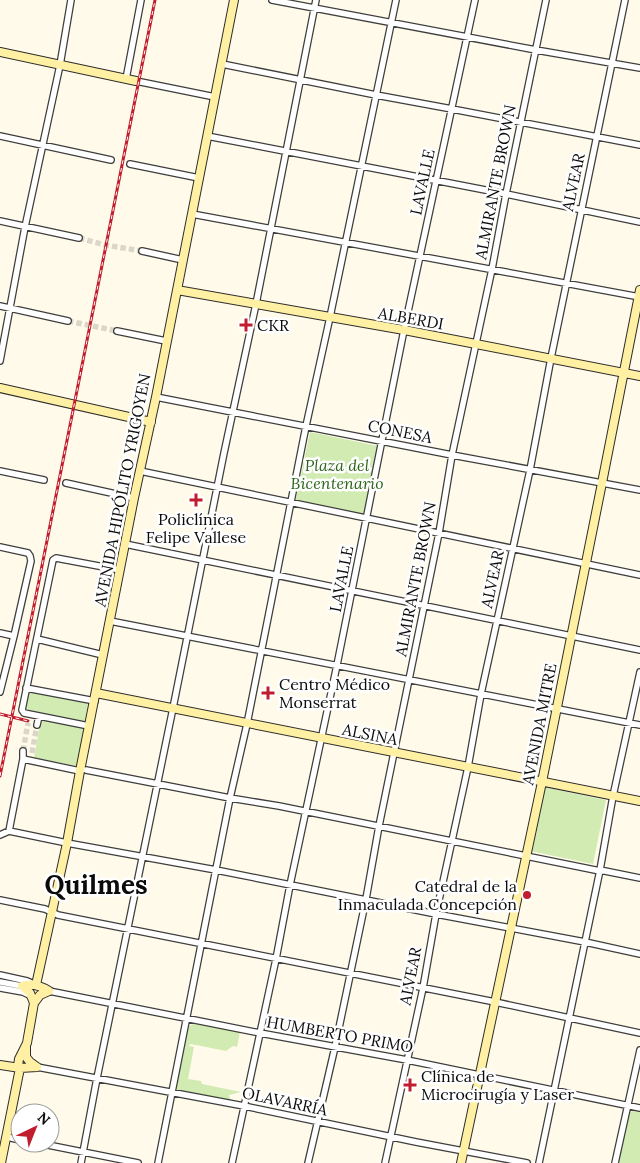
<svg xmlns="http://www.w3.org/2000/svg" width="640" height="1163" viewBox="0 0 640 1163" font-family="Lora,serif">
  <style>
    .green { fill: #d2ebb2 }
    .lines { fill: none; stroke-linecap: round; stroke-linejoin: round }
    .street-tunnel { stroke: #dad6c8; stroke-width: 5.5; stroke-dasharray: 5.5 3; stroke-linecap: butt }
    .street-casing { stroke: #3e3e3e; stroke-width: 8 }
    .secondary-casing { stroke: #2d2d2d; stroke-width: 10 }
    .street { stroke: #fff; stroke-width: 5.5 }
    .secondary { stroke: #fff0a4; stroke-width: 8 }
    .rail-casing { stroke: #c11d2e; stroke-width: 3 }
    .rail { stroke: #fff; stroke-width: 1; stroke-dasharray: 4; stroke-linecap: butt }
    .poi-dot { fill: #c11d2e; stroke: #fff; stroke-width: 2 }
    .labels { text-anchor: middle; stroke-width: 5; stroke-linejoin: round; paint-order: stroke }
    .street-label { font-size: 16px; fill: #0b0b0b; stroke: #fff }
    .poi-label { font-size: 16px; fill: #0b0b0b; stroke: #fff; text-anchor: start }
    .park-label { font-size: 16px; font-style: italic; fill: #2d6519; stroke: #fff }
    .town-label { font-size: 26px; font-weight: bold; fill: #0b0b0b; stroke: #fff }
  </style>
  <rect width="100%" height="100%" fill="#fffae9"/>
  <path class="green" d="M 310,432 L 378,446 L 364,517 L 295,503 Z
    M 27,691 L 88,702 L 85,722 L 24,711 Z
    M 41,719 L 84,727 L 77,766 L 34,758 Z
    M 543,787 L 606,800 L 593,864 L 530,851 Z
    M 196,1023 L 240,1032 L 237,1047 L 233,1046 L 226,1051 L 191,1044 L 189,1045 L 189,1046 L 194,1047 L 188,1079 L 201,1081 L 202,1084 L 241,1092 L 229,1095 L 231,1102 L 179,1092 L 175,1086 L 187,1028 L 189,1026 Z
    M 635,1110 L 640,1111 L 640,1163 L 618,1163 L 629,1113 Z"/>
  <g class="lines">
    <path class="street-tunnel" d="M 79,238 L 105,245 L 142,251
      M 68,321 L 117,331
      M 23,751 L 28,723
      M 32,753 L 37,725"/>
    <defs>
      <path id="street" d="M 272,0 L 536,50 L 640,68
        M 222,64 L 376,95 L 452,109 L 640,145
        M 126,79 L 141,0
        M 136,81 L 215,97
        M 0,136 L 111,160
        M 207,136 L 506,194 L 640,222
        M 130,164 L 199,178
        M 192,214 L 640,297
        M 0,221 L 79,238
        M 142,251 L 183,260
        M 0,306 L 68,321
        M 117,331 L 166,341
        M 0,361 L 25,227 L 60,65 L 71,0
        M 156,397 L 452,455 L 640,490
        M 0,471 L 44,480
        M 140,471 L 640,575
        M 66,483 L 134,498
        M 125,544 L 640,650
        M 0,547 L 28,553 L 30,556 L 31,561 L 14,636 L 0,692
        M 110,621 L 640,725
        M 0,633 L 14,636
        M 37,639 L 103,655
        M 26,688 L 95,701
        M 37,725 L 39,716
        M 89,726 L 24,713 L 22,710 L 53,560 L 56,558 L 120,570
        M 23,759 L 80,771
        M 86,770 L 230,798 L 279,806 L 600,871
        M 9,831 L 67,843 L 216,870 L 436,914 L 585,942 L 640,954
        M 9,831 L 23,759 L 23,751
        M 0,835 L 9,831
        M 600,870 L 640,878
        M 0,900 L 45,909 L 58,915 L 495,1002 L 640,1033
        M 0,975 L 27,981 L 34,984
        M 0,982 L 22,986
        M 0,988 L 23,992 L 29,995
        M 49,991 L 260,1033 L 407,1060 L 640,1108
        M 37,1067 L 244,1106 L 416,1142 L 527,1163
        M 7,1137 L 20,1140
        M 38,1143 L 138,1163
        M 81,1163 L 97,1078 L 173,708 L 224,453 L 256,304 L 316,0
        M 158,1163 L 230,798 L 247,724 L 306,426 L 330,317 L 396,0
        M 232,1163 L 276,959 L 290,885 L 337,665 L 404,330 L 475,0
        M 308,1163 L 335,1047 L 366,899 L 379,826 L 439,533 L 452,455 L 492,269 L 506,194 L 546,0
        M 385,1163 L 423,988 L 436,914 L 468,767 L 481,694 L 530,470 L 551,358 L 625,0
        M 539,1163 L 600,870 L 613,796 L 640,672
        M 615,1163 L 640,1050"/>
      <path id="secondary" d="M 0,52 L 136,81
        M 177,290 L 404,330 L 640,376
        M 0,388 L 151,422
        M 96,693 L 640,801
        M 36,985 L 67,843 L 80,771 L 134,498 L 156,397 L 234,0
        M 22,986 C 32,983 41,986 49,991
        M 22,986 L 30,993 L 34,1003
        M 26,1047 L 26,1057 L 30,1062 L 37,1067
        M 0,1065 L 20,1068 L 37,1067
        M 1,1163 L 20,1068 L 18,1066 L 19,1059 L 27,1043 L 34,1003 L 40,995 L 49,991
        M 461,1163 L 542,782 L 602,483 L 640,290"/>
    </defs>
    <use href="#street" class="street-casing"/>
    <use href="#secondary" class="secondary-casing"/>
    <use href="#street" class="street"/>
    <use href="#secondary" class="secondary"/>
    <defs>
      <path id="rail" d="M 0,714 L 28,721
        M 0,776 L 155,0"/>
    </defs>
    <use href="#rail" class="rail-casing"/>
    <use href="#rail" class="rail"/>
  </g>
  <g class="poi-dot">
    <path d="M243.5 317.5h5v5h5v5h-5v5h-5v-5h-5v-5h5z"/>
    <path d="M193.5 492.5h5v5h5v5h-5v5h-5v-5h-5v-5h5z"/>
    <path d="M265.5 685.5h5v5h5v5h-5v5h-5v-5h-5v-5h5z"/>
    <circle cx="527" cy="895" r="5"/>
    <path d="M407.5 1077.5h5v5h5v5h-5v5h-5v-5h-5v-5h5z"/>
  </g>
  <g class="labels">
    <g class="street-label">
      <text transform="translate(422 182) rotate(-78)" y="6">LAVALLE</text>
      <text transform="translate(495 182) rotate(-79)" y="6">ALMIRANTE BROWN</text>
      <text transform="translate(573 182) rotate(-78)" y="6">ALVEAR</text>
      <text transform="translate(411 318) rotate(10)" y="6">ALBERDI</text>
      <text transform="translate(400 431) rotate(11)" y="6">CONESA</text>
      <text transform="translate(122 490) rotate(-79)" y="6">AVENIDA HIPÓLITO YRIGOYEN</text>
      <text transform="translate(341 579) rotate(-79)" y="6">LAVALLE</text>
      <text transform="translate(415 579) rotate(-79)" y="6">ALMIRANTE BROWN</text>
      <text transform="translate(492 579) rotate(-78)" y="6">ALVEAR</text>
      <text transform="translate(539 724) rotate(-79)" y="6">AVENIDA MITRE</text>
      <text transform="translate(370 734) rotate(11)" y="6">ALSINA</text>
      <text transform="translate(410 976) rotate(-79)" y="6">ALVEAR</text>
      <text transform="translate(340 1034) rotate(10)" y="6">HUMBERTO PRIMO</text>
      <text transform="translate(285 1101) rotate(12)" y="6">OLAVARRÍA</text>
    </g>
    <g class="poi-label">
      <text x="257" y="331">CKR</text>
      <text x="196" y="525" text-anchor="middle">Policlínica<tspan x="196" dy="18">Felipe Vallese</tspan></text>
      <text x="279" y="690">Centro Médico<tspan x="279" dy="18">Monserrat</tspan></text>
      <text x="517" y="892" text-anchor="end">Catedral de la<tspan x="517" dy="18">Inmaculada Concepción</tspan></text>
      <text x="421" y="1082">Clínica de<tspan x="421" dy="18">Microcirugía y Laser</tspan></text>
    </g>
    <g class="park-label">
      <text x="337" y="471">Plaza del<tspan x="337" dy="18">Bicentenario</tspan></text>
    </g>
    <g class="town-label">
      <text x="96" y="894">Quilmes</text>
    </g>
  </g>
  <g transform="translate(35 1128) rotate(43)"><circle r="24" fill="#ffffff" stroke="#9d9d9d"/>
  <path d="M0-4L9 19L0 12L-9 19Z" fill="#c11d2e"/>
  <text y="-8" font-size="14" font-weight="bold" text-anchor="middle" fill="#0b0b0b">N</text>
  </g>
</svg>
